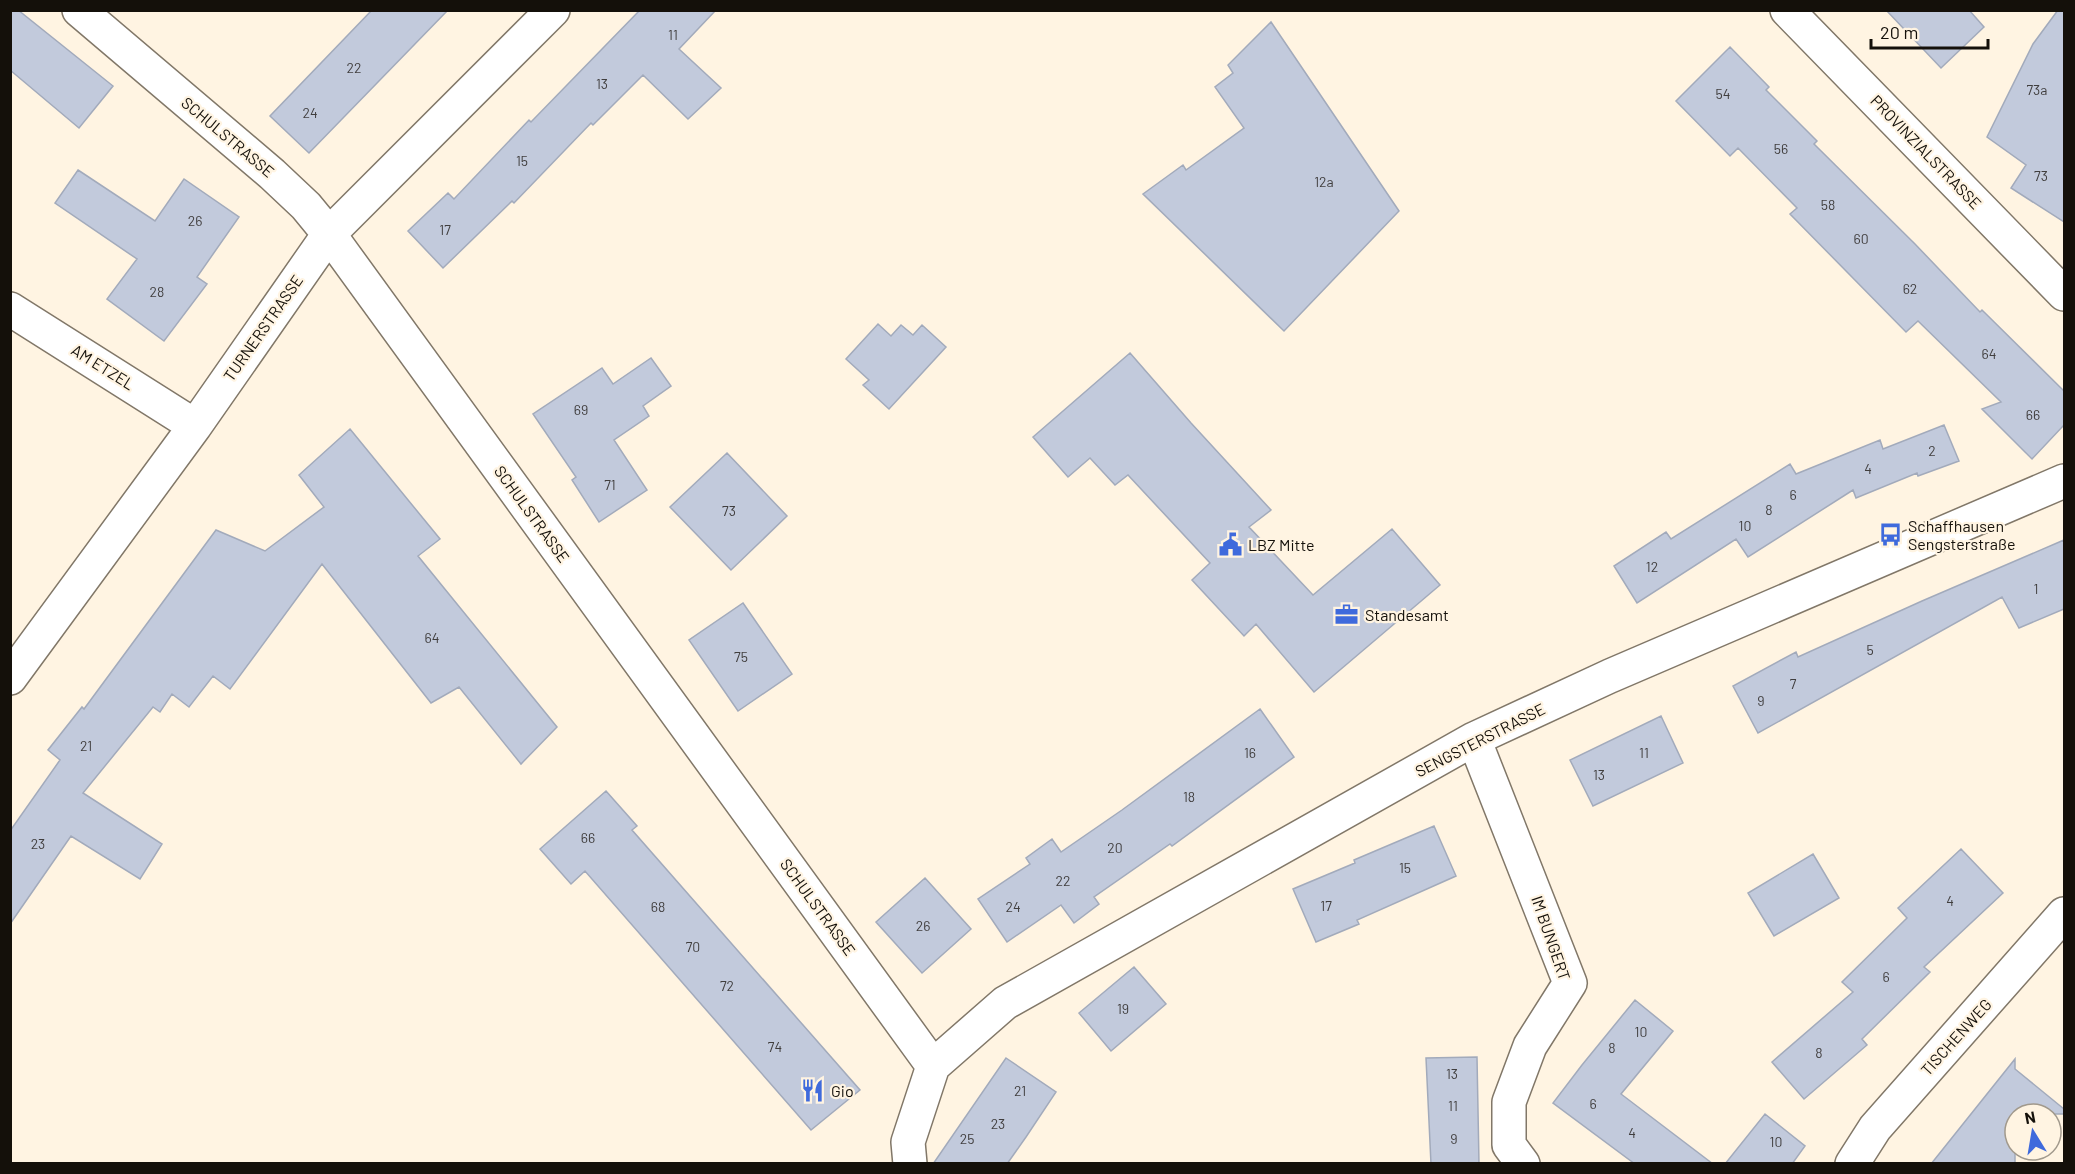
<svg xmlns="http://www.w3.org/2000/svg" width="2075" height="1174" viewBox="0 0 2075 1174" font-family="Barlow,sans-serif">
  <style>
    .building { fill: #c2cadc; stroke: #a2aabb; stroke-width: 1.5 }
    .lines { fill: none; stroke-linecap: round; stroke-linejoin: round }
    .minor-casing { stroke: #817768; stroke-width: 36 }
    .tertiary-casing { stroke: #817768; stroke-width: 36 }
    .minor { stroke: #fff; stroke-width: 33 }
    .tertiary { stroke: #fff; stroke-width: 33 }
    .labels { text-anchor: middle; stroke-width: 4.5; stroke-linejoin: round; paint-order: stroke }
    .number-label { font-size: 14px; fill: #403e3e }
    .street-label { font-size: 16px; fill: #14100a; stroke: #fff4e2 }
    .poi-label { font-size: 16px; fill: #14100a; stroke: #fff4e2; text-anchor: start }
  </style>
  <rect width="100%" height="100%" fill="#fff4e2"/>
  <path class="building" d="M 10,10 L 18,10 L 113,86 L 79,128 L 10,70 Z
    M 372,10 L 448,10 L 309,153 L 270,116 Z
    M 640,10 L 716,10 L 679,49 L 721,88 L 688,119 L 643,75 L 593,125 L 591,123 L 514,203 L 512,201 L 443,268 L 408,231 L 448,193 L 454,199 L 529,120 L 531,122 Z
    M 1886,10 L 1969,10 L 1984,27 L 1941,68 Z
    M 2058,10 L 2064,10 L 2064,222 L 2011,188 L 2026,165 L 1987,137 L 2033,44 Z
    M 1271,22 L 1399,211 L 1284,331 L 1143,194 L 1183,165 L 1186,170 L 1244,128 L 1215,87 L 1233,73 L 1228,65 Z
    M 1730,47 L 1769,87 L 1766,90 L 1817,141 L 1814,144 L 1915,244 L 1980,312 L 1982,310 L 2064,391 L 2064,425 L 2032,459 L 1982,409 L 2001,402 L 1918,321 L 1906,332 L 1790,214 L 1797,208 L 1738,148 L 1730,156 L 1676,101 Z
    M 78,170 L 155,221 L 184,179 L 239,217 L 197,277 L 207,284 L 164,341 L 107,299 L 137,259 L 55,203 Z
    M 878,324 L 891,336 L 901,325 L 913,335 L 922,325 L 946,347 L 889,409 L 863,385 L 869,380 L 846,359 Z
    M 1130,353 L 1191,423 L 1271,510 L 1249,527 L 1313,595 L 1392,529 L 1440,585 L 1314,692 L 1256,624 L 1244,636 L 1192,580 L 1210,563 L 1128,475 L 1115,485 L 1090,458 L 1068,477 L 1033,437 Z
    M 651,358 L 671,386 L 643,406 L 649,416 L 614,440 L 647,490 L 599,522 L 572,480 L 576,477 L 533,414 L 602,368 L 613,384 Z
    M 1944,425 L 1959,461 L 1918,476 L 1917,473 L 1856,498 L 1853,490 L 1748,557 L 1736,539 L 1637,603 L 1614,566 L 1666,532 L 1671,539 L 1790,464 L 1796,474 L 1880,440 L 1883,449 Z
    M 350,429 L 440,539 L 418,556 L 557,727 L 521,764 L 459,687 L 431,703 L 322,564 L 230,689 L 213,676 L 189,707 L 172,694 L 160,712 L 153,707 L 83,793 L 162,844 L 140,879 L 71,836 L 10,924 L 10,831 L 60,760 L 48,750 L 82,707 L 84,709 L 216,530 L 265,551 L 324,507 L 299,475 Z
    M 727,453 L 787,516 L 731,570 L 670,507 Z
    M 2064,540 L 2064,609 L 2019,628 L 2002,597 L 1758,733 L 1733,686 L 1796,652 L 1798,657 L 1922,601 Z
    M 743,603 L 792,674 L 738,711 L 689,640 Z
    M 1260,709 L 1294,757 L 1172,846 L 1170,844 L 1094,897 L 1099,904 L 1074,923 L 1061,905 L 1007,942 L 978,899 L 1030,864 L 1026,858 L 1052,839 L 1061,852 L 1122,810 Z
    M 1661,716 L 1683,763 L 1593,806 L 1570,760 Z
    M 606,791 L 637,826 L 632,830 L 860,1090 L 811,1130 L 585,871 L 571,884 L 540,849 Z
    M 1434,826 L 1456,876 L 1357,920 L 1359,924 L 1316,942 L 1293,889 L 1355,863 L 1354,860 Z
    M 1961,849 L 2003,893 L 1924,967 L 1930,972 L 1862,1039 L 1867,1045 L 1804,1099 L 1772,1062 L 1853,992 L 1842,982 L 1907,918 L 1898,908 Z
    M 1813,854 L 1839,898 L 1774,936 L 1748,893 Z
    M 925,878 L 971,929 L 922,973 L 876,922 Z
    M 1134,967 L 1166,1004 L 1111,1051 L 1079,1013 Z
    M 1635,1000 L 1673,1031 L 1621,1094 L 1713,1164 L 1635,1164 L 1553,1103 L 1582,1065 Z
    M 1477,1057 L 1479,1164 L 1431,1164 L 1426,1058 Z
    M 1006,1058 L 1056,1092 L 1026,1137 L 1007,1164 L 933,1164 Z
    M 2015,1059 L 2015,1069 L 2064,1109 L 2064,1114 L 2015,1114 L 2015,1164 L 1931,1164 Z
    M 1765,1114 L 1805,1146 L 1792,1164 L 1725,1164 Z"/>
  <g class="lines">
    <defs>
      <path id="minor" d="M 79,10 L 272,174 L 306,206 L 329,234 L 933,1066
        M 10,309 L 195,426
        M 10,678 L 195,426 L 329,234 L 553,10
        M 1474,739 L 1570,983 L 1530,1046 L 1509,1102 L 1509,1145 L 1523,1164
        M 933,1066 L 1005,1003 L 1474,739 L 1610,676 L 2064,481
        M 910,1164 L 908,1142 L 933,1066
        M 1852,1164 L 1875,1128 L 2064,914"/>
      <path id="tertiary" d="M 1787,10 L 2064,294"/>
    </defs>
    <use href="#minor" class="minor-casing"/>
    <use href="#tertiary" class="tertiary-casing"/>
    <use href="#minor" class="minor"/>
    <use href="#tertiary" class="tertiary"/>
  </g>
  <defs>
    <symbol id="bus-bare" viewBox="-9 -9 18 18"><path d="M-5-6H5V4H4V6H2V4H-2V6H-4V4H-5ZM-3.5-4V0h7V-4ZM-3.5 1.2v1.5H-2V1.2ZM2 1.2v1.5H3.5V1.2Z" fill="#3f6adc" stroke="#fff4e2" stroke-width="2.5" paint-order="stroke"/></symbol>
    <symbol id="civic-bare" viewBox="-9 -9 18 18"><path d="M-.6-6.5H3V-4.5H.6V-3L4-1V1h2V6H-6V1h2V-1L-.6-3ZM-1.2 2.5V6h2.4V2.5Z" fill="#3f6adc" stroke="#fff4e2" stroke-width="2.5" paint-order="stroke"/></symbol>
    <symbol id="office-bare" viewBox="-9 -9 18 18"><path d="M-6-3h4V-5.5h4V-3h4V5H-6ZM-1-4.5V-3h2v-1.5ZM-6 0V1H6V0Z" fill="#3f6adc" stroke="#fff4e2" stroke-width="2.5" paint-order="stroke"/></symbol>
    <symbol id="restaurant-bare" viewBox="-9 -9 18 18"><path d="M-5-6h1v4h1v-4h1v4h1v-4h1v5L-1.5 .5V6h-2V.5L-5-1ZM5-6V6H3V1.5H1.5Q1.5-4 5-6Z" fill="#3f6adc" stroke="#fff4e2" stroke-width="2.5" paint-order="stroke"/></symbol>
  </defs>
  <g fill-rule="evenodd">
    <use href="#bus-bare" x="1874" y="518" width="33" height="33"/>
    <use href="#civic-bare" x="1214" y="528" width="33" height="33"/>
    <use href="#office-bare" x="1330" y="598" width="33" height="33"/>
    <use href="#restaurant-bare" x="796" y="1074" width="33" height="33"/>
  </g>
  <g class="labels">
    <g class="number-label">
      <text x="673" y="40">11</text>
      <text x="354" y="73">22</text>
      <text x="602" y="89">13</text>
      <text x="2037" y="95">73a</text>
      <text x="1723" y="99">54</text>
      <text x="310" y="118">24</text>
      <text x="1781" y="154">56</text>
      <text x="522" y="166">15</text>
      <text x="2041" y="181">73</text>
      <text x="1324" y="187">12a</text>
      <text x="1828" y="210">58</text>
      <text x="195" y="226">26</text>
      <text x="445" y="235">17</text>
      <text x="1861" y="244">60</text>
      <text x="1910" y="294">62</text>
      <text x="157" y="297">28</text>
      <text x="1989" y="359">64</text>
      <text x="581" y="415">69</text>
      <text x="2033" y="420">66</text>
      <text x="1932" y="456">2</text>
      <text x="1868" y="474">4</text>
      <text x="610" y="490">71</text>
      <text x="1793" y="500">6</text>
      <text x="1769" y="515">8</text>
      <text x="729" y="516">73</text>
      <text x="1745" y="531">10</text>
      <text x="1652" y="572">12</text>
      <text x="2036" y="594">1</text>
      <text x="432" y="643">64</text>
      <text x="1870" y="655">5</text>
      <text x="741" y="662">75</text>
      <text x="1793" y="689">7</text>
      <text x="1761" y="706">9</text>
      <text x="86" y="751">21</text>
      <text x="1250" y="758">16</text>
      <text x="1644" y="758">11</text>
      <text x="1599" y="780">13</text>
      <text x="1189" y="802">18</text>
      <text x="588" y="843">66</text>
      <text x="38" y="849">23</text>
      <text x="1115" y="853">20</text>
      <text x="1405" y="873">15</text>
      <text x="1063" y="886">22</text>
      <text x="1950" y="906">4</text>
      <text x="1326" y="911">17</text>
      <text x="658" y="912">68</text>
      <text x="1013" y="912">24</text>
      <text x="923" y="931">26</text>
      <text x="693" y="952">70</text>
      <text x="1886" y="982">6</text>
      <text x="727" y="991">72</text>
      <text x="1123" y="1014">19</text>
      <text x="1641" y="1037">10</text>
      <text x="775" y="1052">74</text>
      <text x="1612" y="1053">8</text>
      <text x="1819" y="1058">8</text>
      <text x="1452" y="1079">13</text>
      <text x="1020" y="1096">21</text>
      <text x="1593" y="1109">6</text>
      <text x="1453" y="1111">11</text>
      <text x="998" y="1129">23</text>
      <text x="1632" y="1138">4</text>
      <text x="967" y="1144">25</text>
      <text x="1454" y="1144">9</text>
      <text x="1776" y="1147">10</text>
    </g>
    <g class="street-label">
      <text transform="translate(228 137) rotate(40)" y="6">SCHULSTRASSE</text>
      <text transform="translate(1926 152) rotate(46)" y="6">PROVINZIALSTRASSE</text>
      <text transform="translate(263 328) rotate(-55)" y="6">TURNERSTRASSE</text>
      <text transform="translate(103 367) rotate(32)" y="6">AM ETZEL</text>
      <text transform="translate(532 514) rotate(54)" y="6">SCHULSTRASSE</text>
      <text transform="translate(1480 740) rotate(-27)" y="6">SENGSTERSTRASSE</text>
      <text transform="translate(818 907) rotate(54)" y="6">SCHULSTRASSE</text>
      <text transform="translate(1551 938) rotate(71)" y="6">IM BUNGERT</text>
      <text transform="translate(1956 1037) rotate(-48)" y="6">TISCHENWEG</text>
    </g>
    <g class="poi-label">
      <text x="1908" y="532">Schaffhausen<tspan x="1908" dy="18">Sengsterstraße</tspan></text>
      <text x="1248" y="551">LBZ Mitte</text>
      <text x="1365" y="621">Standesamt</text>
      <text x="831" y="1097">Gio</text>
    </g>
  </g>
  <rect width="2075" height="1174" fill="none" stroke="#14100a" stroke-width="24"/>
  <g transform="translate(2033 1132) rotate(349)"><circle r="28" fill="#fff4e2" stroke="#a1998c" stroke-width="1.5"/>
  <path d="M0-4.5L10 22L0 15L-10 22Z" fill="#3f6adc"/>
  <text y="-9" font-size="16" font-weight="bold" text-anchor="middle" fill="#14100a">N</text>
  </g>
  <path d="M1871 39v9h117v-9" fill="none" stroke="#14100a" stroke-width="3"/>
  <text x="1880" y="39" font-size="18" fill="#14100a" stroke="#fff4e2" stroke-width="4.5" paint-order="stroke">20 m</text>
</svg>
